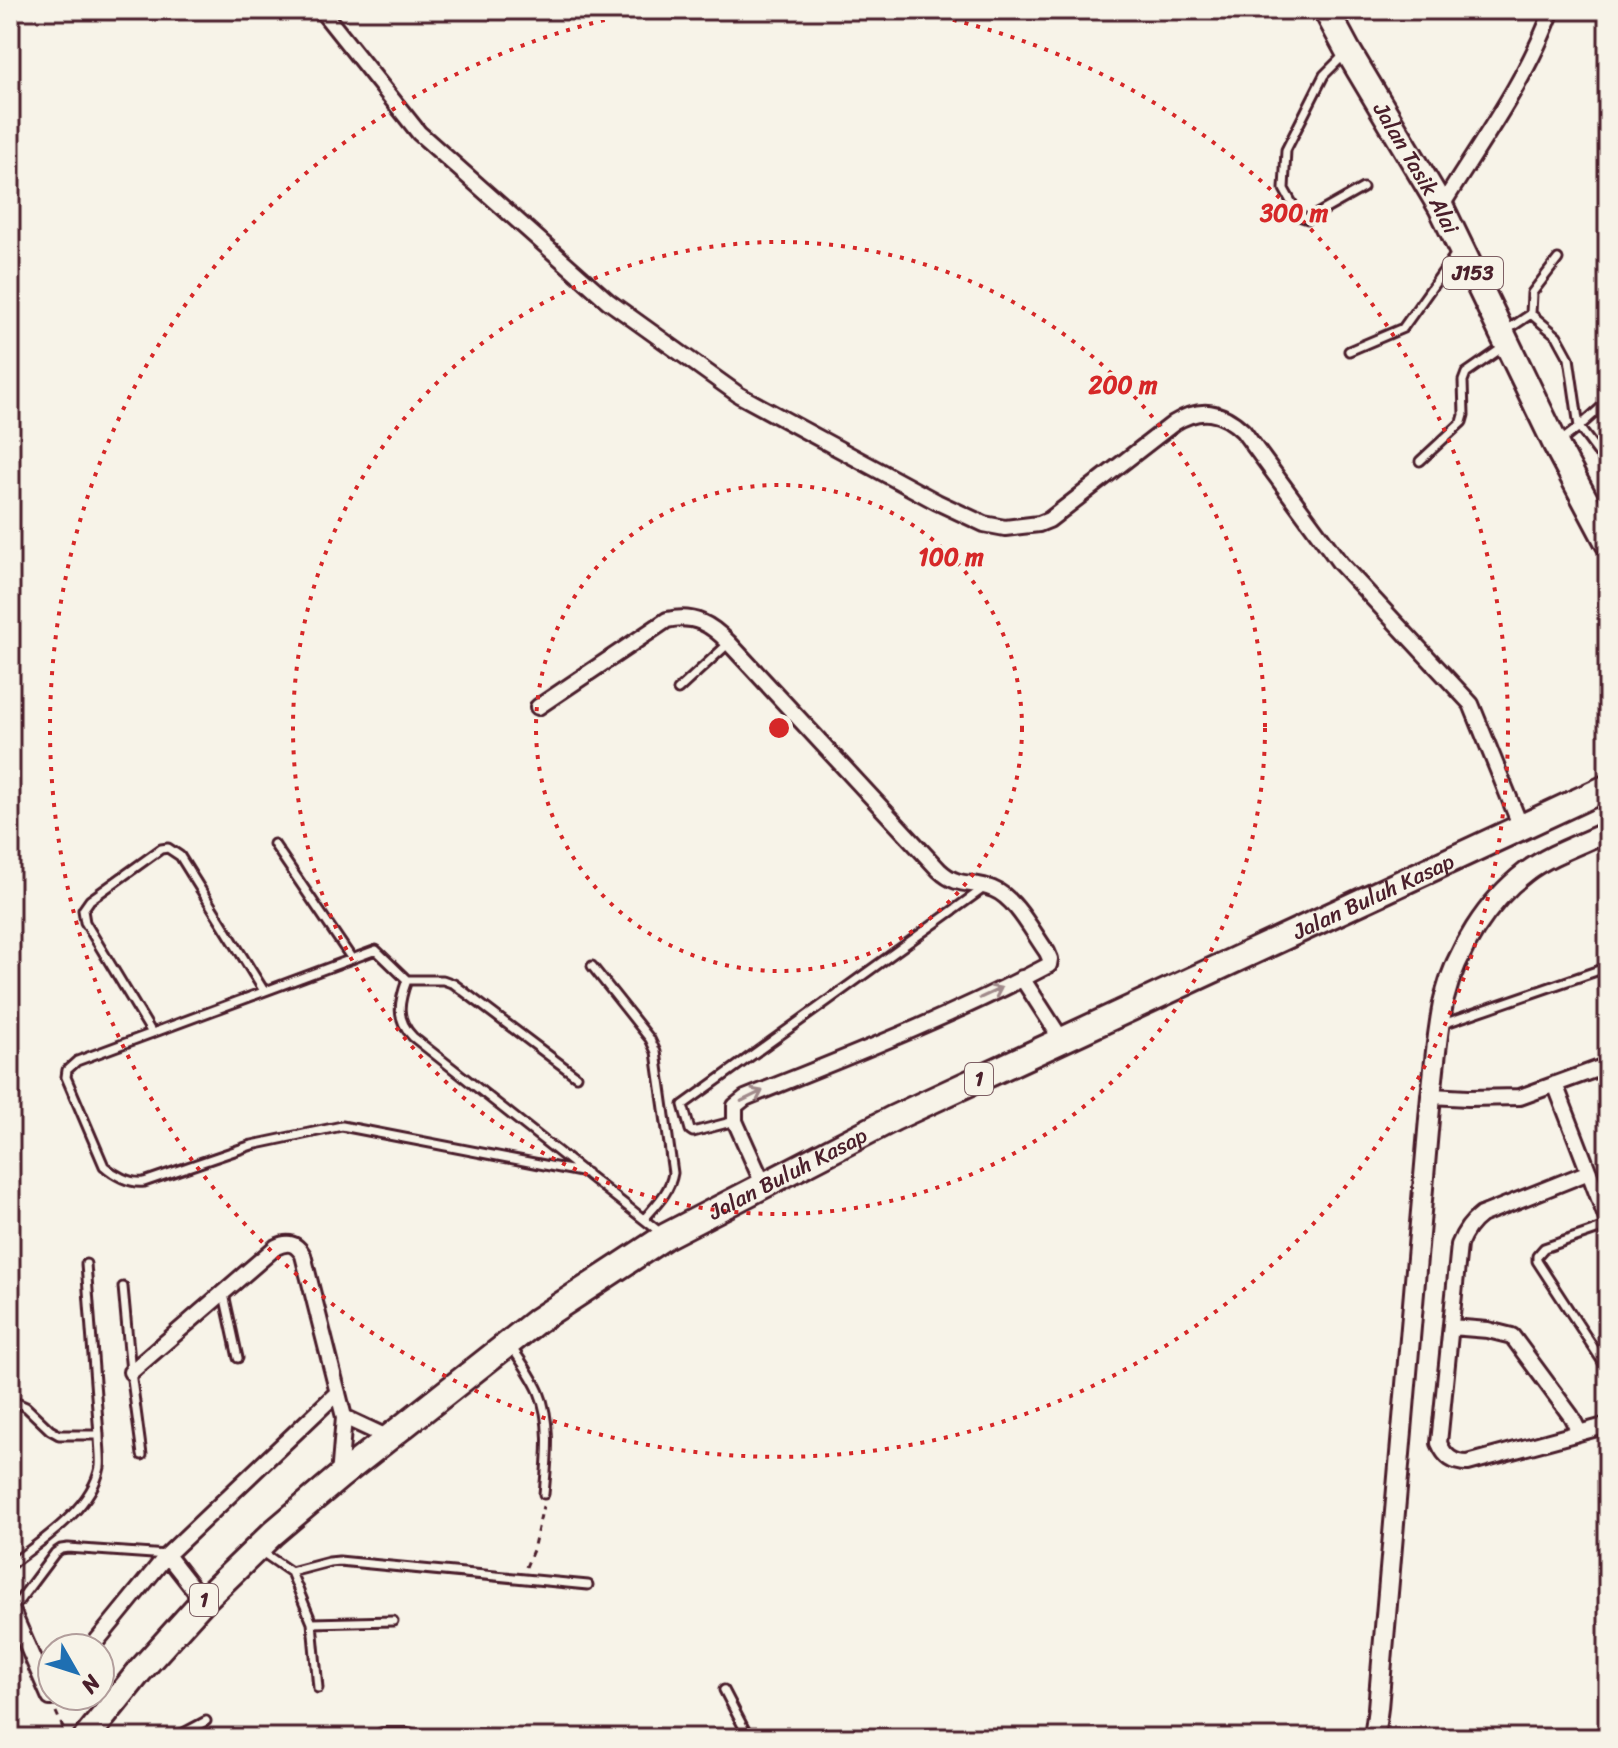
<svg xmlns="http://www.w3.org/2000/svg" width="1618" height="1748" viewBox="0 0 1618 1748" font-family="Sriracha,sans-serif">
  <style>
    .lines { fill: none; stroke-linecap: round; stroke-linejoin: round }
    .service-casing { stroke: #4a1f2b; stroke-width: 13 }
    .minor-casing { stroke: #4a1f2b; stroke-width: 20 }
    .tertiary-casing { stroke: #4a1f2b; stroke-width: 24 }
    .primary-casing { stroke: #4a1f2b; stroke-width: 30 }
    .trunk-casing { stroke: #4a1f2b; stroke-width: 30 }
    .path { stroke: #4a1f2b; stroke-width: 3; stroke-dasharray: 6 6; stroke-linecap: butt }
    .service { stroke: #f7f3e8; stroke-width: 7 }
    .minor { stroke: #f7f3e8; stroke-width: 14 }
    .tertiary { stroke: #f7f3e8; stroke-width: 18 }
    .primary { stroke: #f7f3e8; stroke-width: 24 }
    .trunk { stroke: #f7f3e8; stroke-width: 24 }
    .oneway { stroke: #a0898a }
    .ring { fill: none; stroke: #d62828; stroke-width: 4; stroke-dasharray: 4 8 }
    .labels { text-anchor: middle; stroke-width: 7; stroke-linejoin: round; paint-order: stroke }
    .shield { fill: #f7f3e8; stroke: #7e5f64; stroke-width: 2 }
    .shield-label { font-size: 20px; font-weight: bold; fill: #4a1f2b }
    .street-label { font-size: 22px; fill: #4a1f2b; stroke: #f7f3e8 }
    .centre { fill: #d62828; stroke: #f7f3e8; stroke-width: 4 }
    .ring-label { font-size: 24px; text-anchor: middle; font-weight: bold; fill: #d62828; stroke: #f7f3e8; stroke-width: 7; stroke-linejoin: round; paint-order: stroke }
  </style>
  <rect width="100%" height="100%" fill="#f7f3e8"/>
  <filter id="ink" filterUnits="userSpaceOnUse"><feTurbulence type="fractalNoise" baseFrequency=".0125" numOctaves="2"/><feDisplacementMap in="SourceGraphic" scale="16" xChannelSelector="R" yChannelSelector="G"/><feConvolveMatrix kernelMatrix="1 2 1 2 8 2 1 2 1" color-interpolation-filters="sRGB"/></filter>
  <g filter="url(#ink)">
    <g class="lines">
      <defs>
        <path id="service" d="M 1346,53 L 1324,75 L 1286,150 L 1284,189 L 1299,216 L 1308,219 L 1363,188
          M 1531,314 L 1557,336 L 1569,358 L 1579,427
          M 1507,330 L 1531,314 L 1532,293 L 1558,259
          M 1349,351 L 1403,328 L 1457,252
          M 1579,427 L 1608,401
          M 1561,441 L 1579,427 L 1608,466
          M 1420,461 L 1462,422 L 1464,415 L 1463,381 L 1466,373 L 1502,348
          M 678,690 L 729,643
          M 274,844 L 352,959
          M 592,966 L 650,1039 L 656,1052 L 673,1173 C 670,1192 656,1205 644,1219
          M 407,980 L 443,980 L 454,984 L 576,1076
          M 1440,1025 L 1608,967
          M 152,1033 L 85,922 L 83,910 L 90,900 L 161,849 L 168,848 L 180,856 L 264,991
          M 735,1121 L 693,1132 L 690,1130 L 683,1105 L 984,888
          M 586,1173 L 342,1126 L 252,1145 L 144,1182 C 130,1184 114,1175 104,1166 L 66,1077 L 67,1070 L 77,1061 L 376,950 L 407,980 C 399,1002 395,1019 413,1037 L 661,1233
          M 1608,1226 L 1544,1248 L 1537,1256 L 1537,1261 L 1608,1370
          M 123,1287 L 131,1372 L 142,1455
          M 224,1294 L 238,1358
          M 512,1348 C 522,1362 532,1376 539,1392 C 552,1423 547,1461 544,1494
          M 10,1400 L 26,1407 L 50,1430 L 59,1435 L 99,1435 L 86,1264
          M 259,1550 L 291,1572 L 329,1562 L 339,1561 L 588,1585
          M 10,1565 C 41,1541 92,1509 100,1467 C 101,1457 99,1446 99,1435
          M 291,1572 L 312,1623 L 393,1621
          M 13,1609 L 55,1553 L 61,1549 L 68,1548 L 167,1555
          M 312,1623 L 318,1688
          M 724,1690 L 749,1738
          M 174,1738 L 206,1721"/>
        <path id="minor" d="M 321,10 L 419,133 L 608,301 L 739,395 L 937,502 L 984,524 L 1005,528 L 1039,524 L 1049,520 L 1174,423 C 1200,407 1221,410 1243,431 L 1340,563 L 1471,704 L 1521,827
          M 1441,207 C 1479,145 1528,78 1552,10
          M 538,707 L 667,620 C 694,614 711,624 729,643 L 939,870 C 959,889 972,880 993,889 C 1016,898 1033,933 1047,952 L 1050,959 L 1049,965 C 951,1017 847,1057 745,1098 L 735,1106 L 735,1121 L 764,1186
          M 1022,978 L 1062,1040
          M 1555,1084 L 1608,1222
          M 1431,1096 L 1468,1098 L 1520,1097 L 1608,1065
          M 1589,1172 L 1481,1215 C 1470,1223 1464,1232 1459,1245 L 1439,1443 C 1445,1457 1453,1463 1468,1463 L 1608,1425
          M 1451,1327 L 1488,1330 L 1512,1336 L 1571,1416 L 1579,1432
          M 131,1372 L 276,1247 C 288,1241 296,1243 303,1255 L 344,1417 L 339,1477
          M 344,1417 L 389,1438
          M 167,1555 L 203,1601
          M 10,1606 L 50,1698 L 52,1696
          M 91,1648 L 167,1555 L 338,1392"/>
        <path id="tertiary" d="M 383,1738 L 409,1738
          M 1374,1738 L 1378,1708 L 1431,1096 C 1435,1064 1437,1031 1444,999 C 1456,951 1487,902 1526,872 C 1550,854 1581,844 1608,831"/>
        <g id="primary">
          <path id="s1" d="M 1326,10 L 1348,51 L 1441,207 L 1556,445 L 1608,543"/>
        </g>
        <g id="trunk">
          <path id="s2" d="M 86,1738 L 139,1672 L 203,1601 L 273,1533 L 339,1477 L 538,1320 L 666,1236 L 894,1118 L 1608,787"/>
        </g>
      </defs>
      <use href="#service" class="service-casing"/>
      <use href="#minor" class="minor-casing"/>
      <use href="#tertiary" class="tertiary-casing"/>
      <use href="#primary" class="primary-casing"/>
      <use href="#trunk" class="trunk-casing"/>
      <path class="path" d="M 526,1567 L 533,1550 L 543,1506
        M 56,1712 L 66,1735"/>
      <use href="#service" class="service"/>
      <use href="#minor" class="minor"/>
      <use href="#tertiary" class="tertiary"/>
      <use href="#primary" class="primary"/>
      <use href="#trunk" class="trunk"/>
    </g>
    <defs><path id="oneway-shaft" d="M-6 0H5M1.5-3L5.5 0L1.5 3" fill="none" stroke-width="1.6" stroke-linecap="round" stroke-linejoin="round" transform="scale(2)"/></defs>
    <g class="oneway">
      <use href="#oneway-shaft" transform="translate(991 993) rotate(-25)"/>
      <use href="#oneway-shaft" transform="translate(752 1096) rotate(-26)"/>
    </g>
  </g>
  <g class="ring">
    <circle cx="779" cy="728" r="243"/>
    <circle cx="779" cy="728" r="486"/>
    <path d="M906 10A729 729 0 1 1 652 10"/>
  </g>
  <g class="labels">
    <g class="shield">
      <rect x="1443" y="257" width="60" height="32" rx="6"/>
      <rect x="965" y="1063" width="28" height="32" rx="6"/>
      <rect x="190" y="1584" width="28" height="32" rx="6"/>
    </g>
    <g class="shield-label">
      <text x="1473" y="280">J153</text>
      <text x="979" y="1086">1</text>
      <text x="204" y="1607">1</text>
    </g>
    <g class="street-label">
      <text dy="8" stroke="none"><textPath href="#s1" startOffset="182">Jalan Tasik Alai</textPath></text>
      <text dy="8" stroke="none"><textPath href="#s2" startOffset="1556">Jalan Buluh Kasap</textPath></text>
      <text dy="8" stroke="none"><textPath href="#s2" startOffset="908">Jalan Buluh Kasap</textPath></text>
    </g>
  </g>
  <circle cx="779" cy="728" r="12" class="centre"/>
  <g class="ring-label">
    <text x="1294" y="221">300 m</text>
    <text x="1123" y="393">200 m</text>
    <text x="951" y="565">100 m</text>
  </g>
  <rect width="1618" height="1748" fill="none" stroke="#f7f3e8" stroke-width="40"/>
  <rect x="20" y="20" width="1578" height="1708" fill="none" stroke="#4a1f2b" stroke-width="3" filter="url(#ink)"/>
  <g transform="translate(76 1672) rotate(129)"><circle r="38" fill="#f7f3e8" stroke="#b29e9c" stroke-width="2"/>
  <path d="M0-6L14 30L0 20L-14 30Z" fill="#1f6fb2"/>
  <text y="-12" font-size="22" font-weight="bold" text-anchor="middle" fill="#4a1f2b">N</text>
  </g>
</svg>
